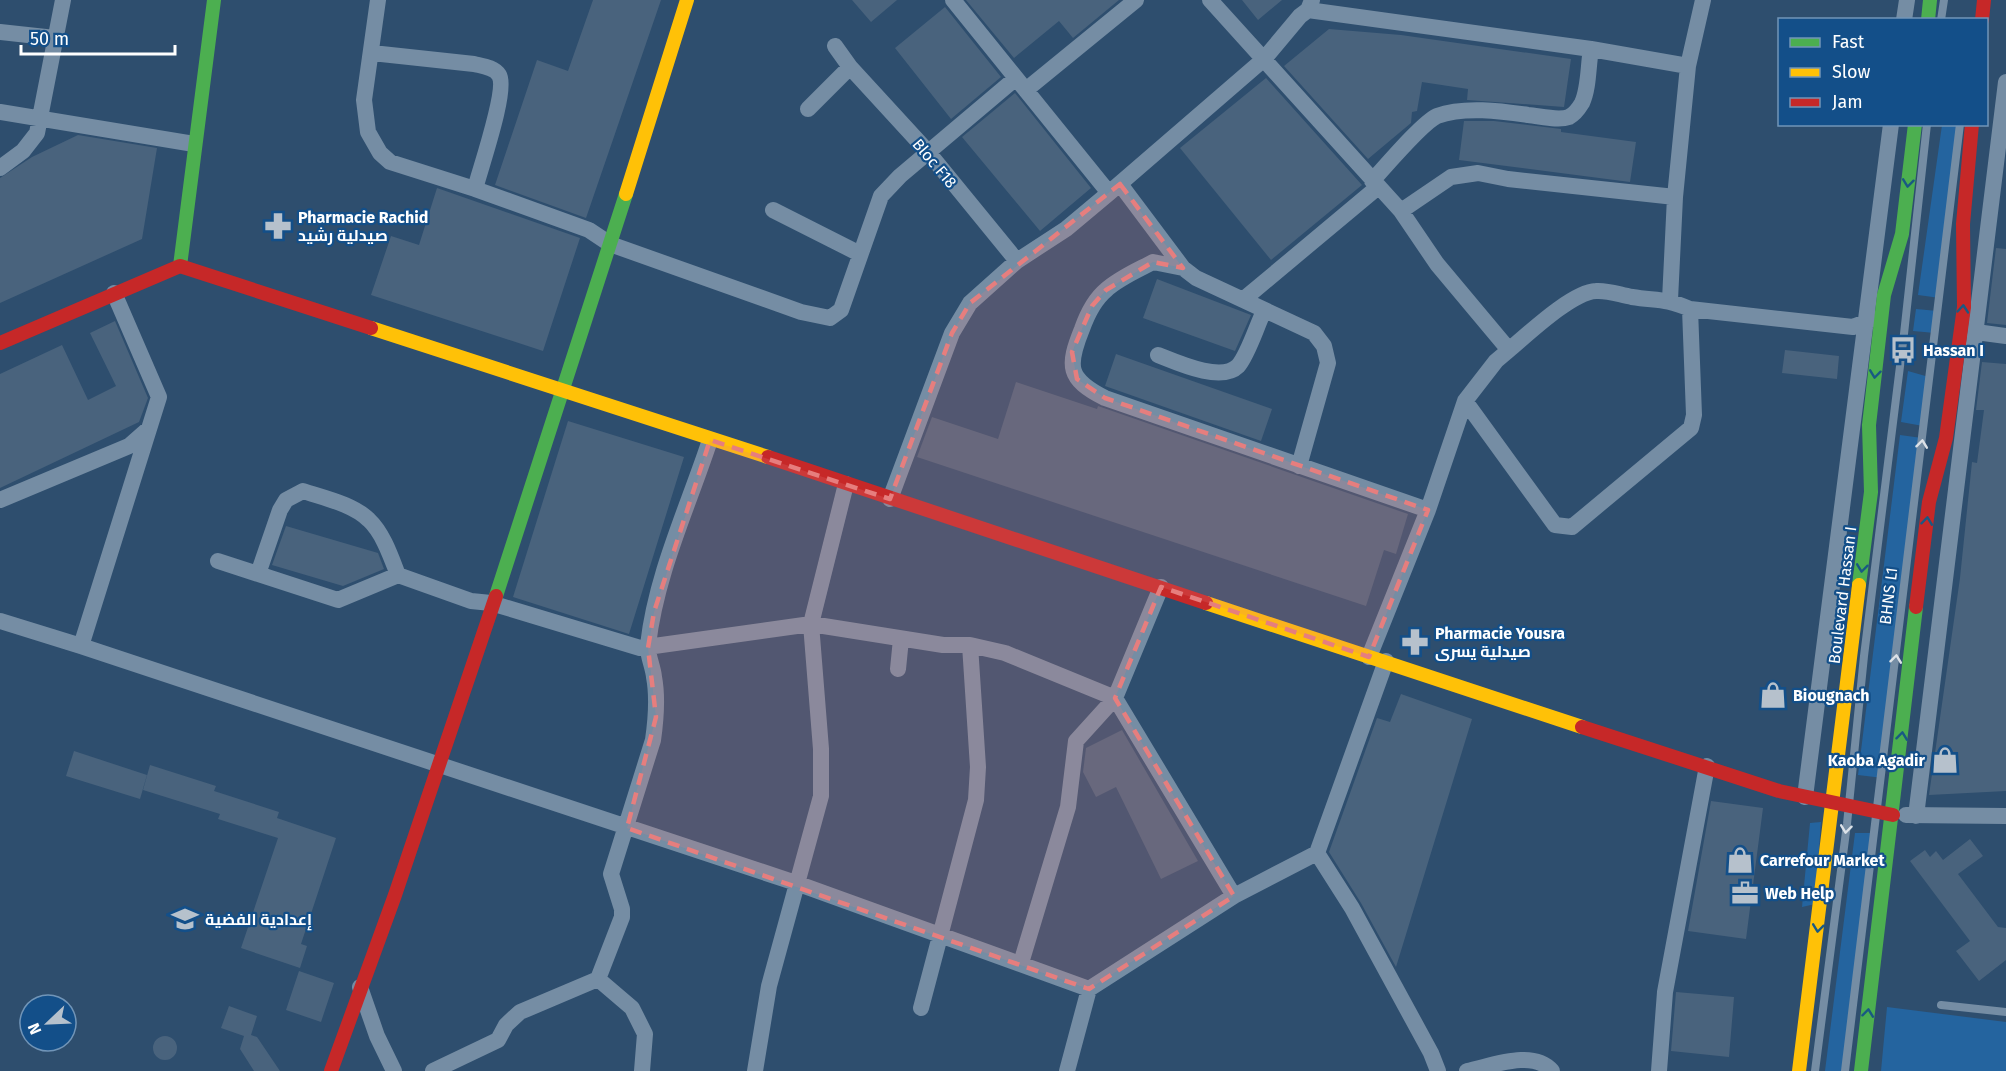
<svg xmlns="http://www.w3.org/2000/svg" width="2006" height="1071" viewBox="0 0 2006 1071" font-family="'Fira Sans',Cairo,sans-serif">
  <style>
    .green { fill: #24649f }
    .building { fill: #49637d }
    .lines { fill: none; stroke-linecap: round; stroke-linejoin: round }
    .lane { stroke: #758da4; stroke-width: 8 }
    .street { stroke: #758da4; stroke-width: 16 }
    .fast { stroke: #4caf50; stroke-width: 14 }
    .slow { stroke: #ffc107; stroke-width: 14 }
    .jam { stroke: #c62828; stroke-width: 14 }
    .oneway { stroke: #195983 }
    .oneway2 { stroke: #dce2e8 }
    .marked { fill: #e67e7e; fill-opacity: 0.2; stroke: #e67e7e; stroke-width: 4.5; stroke-dasharray: 12 8; stroke-linejoin: round }
    .labels { text-anchor: middle; stroke-width: 4.5; stroke-linejoin: round; paint-order: stroke }
    .street-label { font-size: 16px; fill: #fff; stroke: #134f89 }
    .poi-label { font-size: 16px; font-weight: bold; fill: #fff; stroke: #134f89; text-anchor: start }
  </style>
  <rect width="100%" height="100%" fill="#2e4e6e"/>
  <path class="green" d="M 1942,125 L 1961,125 L 1940,298 L 1918,295 Z
    M 1916,309 L 1938,311 L 1935,333 L 1913,331 Z
    M 1908,371 L 1929,377 L 1923,426 L 1901,422 Z
    M 1900,435 L 1922,438 L 1883,778 L 1858,775 Z
    M 1821,822 L 1815,904 L 1802,907 L 1810,823 Z
    M 1855,833 L 1872,833 L 1845,1071 L 1825,1071 Z
    M 1887,1007 L 2006,1022 L 2006,1071 L 1881,1071 Z"/>
  <path class="building" d="M 593,0 L 661,0 L 586,218 L 495,185 L 537,60 L 568,71 Z
    M 852,0 L 897,0 L 871,22 Z
    M 966,0 L 1119,0 L 1073,38 L 1059,21 L 1014,58 Z
    M 1242,0 L 1282,0 L 1258,20 Z
    M 945,7 L 1001,77 L 951,119 L 895,48 Z
    M 1329,29 L 1401,35 L 1571,59 L 1564,107 L 1467,100 L 1468,89 L 1422,82 L 1417,111 L 1412,112 L 1411,123 L 1368,159 L 1284,66 Z
    M 1266,78 L 1362,185 L 1271,260 L 1180,148 Z
    M 1015,93 L 1091,188 L 1040,231 L 962,137 Z
    M 1464,121 L 1494,121 L 1561,129 L 1561,132 L 1636,142 L 1630,182 L 1459,160 Z
    M 78,135 L 157,148 L 142,239 L 0,303 L 0,178 L 32,157 Z
    M 437,188 L 580,238 L 543,351 L 371,295 L 391,236 L 419,245 Z
    M 1996,248 L 2006,249 L 2006,325 L 1987,323 Z
    M 1157,279 L 1251,315 L 1235,351 L 1143,318 Z
    M 115,321 L 148,398 L 139,422 L 0,488 L 0,374 L 62,345 L 88,400 L 116,386 L 90,333 Z
    M 1785,350 L 1839,356 L 1837,379 L 1782,373 Z
    M 1116,354 L 1272,409 L 1261,441 L 1105,386 Z
    M 1982,362 L 2006,364 L 2006,791 L 1929,795 L 1960,578 L 1972,462 L 1977,463 L 1984,410 L 1976,410 Z
    M 1016,382 L 1097,409 L 1098,406 L 1408,514 L 1396,554 L 1384,550 L 1366,606 L 917,457 L 932,417 L 998,439 Z
    M 568,421 L 684,457 L 629,634 L 513,597 Z
    M 286,526 L 378,553 L 384,569 L 343,586 L 272,565 Z
    M 1401,694 L 1472,719 L 1396,967 L 1361,903 L 1329,852 L 1377,718 L 1390,722 Z
    M 1122,730 L 1198,861 L 1161,879 L 1116,787 L 1096,797 L 1083,772 L 1086,748 Z
    M 74,751 L 147,775 L 140,799 L 66,776 Z
    M 150,765 L 216,786 L 214,791 L 279,812 L 277,818 L 336,838 L 301,944 L 307,946 L 300,968 L 241,948 L 278,838 L 218,819 L 220,814 L 143,790 Z
    M 1711,801 L 1763,808 L 1746,939 L 1688,931 Z
    M 1970,839 L 1983,856 L 1958,874 L 1998,927 L 2006,928 L 2006,960 L 1979,981 L 1956,951 L 1970,941 L 1910,861 L 1925,850 L 1930,857 L 1936,851 L 1943,860 Z
    M 299,971 L 334,983 L 321,1022 L 286,1010 Z
    M 1676,992 L 1734,997 L 1729,1057 L 1671,1051 Z
    M 229,1006 L 257,1016 L 251,1035 L 257,1037 L 280,1071 L 254,1071 L 240,1049 L 244,1036 L 221,1028 Z
    M153 1048a12 12 0 1 1 24 0a12 12 0 1 1-24 0Z"/>
  <g class="lines">
    <path class="lane" d="M 1941,20 L 1944,0
      M 1941,1005 L 2006,1012
      M 1815,1071 L 1847,824 L 1864,656 L 1904,334 L 1927,124
      M 1845,1071 L 1960,124"/>
    <path class="street" d="M 378,0 L 364,100 L 368,132 L 380,153 L 390,162 L 475,189 L 589,230 L 610,244 L 801,312 L 830,318 L 841,310 L 881,196 L 900,176 L 1016,78
      M 953,0 L 1109,193
      M 1210,0 L 1401,211 L 1437,264 L 1509,350 L 1496,361 L 1465,401 L 1428,510 L 1369,657
      M 1308,10 L 1591,49
      M 1904,20 L 1907,0
      M 0,32 L 55,38
      M 835,46 L 850,67 L 928,152 L 1017,261
      M 372,53 L 474,64 C 482,66 494,67 499,75 C 508,89 480,169 475,189
      M 1027,89 L 1136,0
      M 808,109 L 850,67
      M 0,112 L 194,144
      M 0,168 L 23,151 L 37,133 L 63,0
      M 1372,181 C 1385,167 1422,123 1437,116 C 1464,106 1501,111 1528,115 C 1540,116 1558,121 1569,117 C 1575,114 1579,108 1582,103 C 1589,88 1588,66 1591,49 L 1688,66
      M 1120,184 L 1183,268 L 1196,278 L 1314,333 L 1324,346 L 1328,363 L 1299,466
      M 773,210 L 860,254
      M 1401,211 L 1451,177 L 1478,173 L 1508,179 L 1675,197
      M 1183,268 L 1153,262 C 1138,270 1119,278 1106,290 C 1094,300 1087,315 1082,329 C 1067,366 1067,379 1105,398 L 1428,510
      M 1244,299 L 1378,187
      M 1670,300 L 1675,197 L 1688,66 L 1703,0
      M 1976,332 L 2006,336
      M 1509,350 C 1528,334 1572,292 1596,291 C 1608,290 1620,295 1632,297 C 1657,301 1665,298 1690,309 L 1853,327 L 1873,319
      M 1158,355 C 1176,362 1221,383 1238,366 C 1248,355 1257,325 1264,311
      M 1465,401 L 1555,525 L 1572,527 L 1691,428 L 1694,415 L 1690,309
      M 890,499 L 952,333 L 970,303 L 1017,261 L 1066,229 L 1109,193 L 1264,59 L 1300,16 L 1308,10 L 1312,0
      M 0,500 L 129,446 L 146,431
      M 218,561 L 338,600 L 398,575
      M 258,574 L 280,510 L 286,500 L 303,491 C 324,498 353,504 369,520 C 383,533 391,557 398,575 L 471,601 L 491,603 L 640,648 L 811,624 L 943,645 L 970,645 L 1005,653 L 1115,698 L 1076,741 L 1068,807 L 1021,963
      M 1161,587 L 1115,698 L 1234,896
      M 0,621 L 81,646 L 796,883 L 1089,989
      M 81,646 L 159,397 L 114,293
      M 898,669 L 901,639
      M 1805,797 L 1891,124
      M 1906,815 L 2006,816
      M 1916,816 L 2006,82
      M 1317,853 L 1352,908 L 1431,1053 L 1438,1071
      M 598,979 L 632,1008 L 645,1034 L 642,1071
      M 360,987 L 377,1036 L 394,1071
      M 921,1008 L 976,800 L 978,767 L 970,645
      M 433,1071 L 498,1040 L 506,1025 L 520,1012 L 598,979 L 622,917 L 622,909 L 611,874 L 653,740 C 656,719 658,698 654,677 C 653,666 647,655 648,645 C 656,574 688,507 710,440
      M 755,1071 L 769,986 L 821,796 L 821,749 L 811,624 L 846,484
      M 1067,1071 L 1089,989 L 1234,896 L 1317,853 L 1386,661
      M 1467,1071 C 1492,1066 1533,1049 1552,1071
      M 1659,1071 L 1665,992 L 1707,766"/>
    <path class="fast" d="M 1928,20 L 1930,0
      M 180,266 L 214,0
      M 1859,585 L 1871,492 L 1869,425 L 1884,295 L 1902,234 L 1915,124
      M 496,596 L 626,194
      M 1861,1071 L 1916,607"/>
    <path class="slow" d="M 626,194 L 687,0
      M 371,328 L 768,457
      M 1206,603 L 1582,727
      M 1799,1071 L 1859,585"/>
    <path class="jam" d="M 1982,20 L 1984,0
      M 0,343 L 180,266 L 371,328
      M 768,457 L 1206,603
      M 1916,607 L 1929,502 L 1946,438 L 1964,307 L 1963,224 L 1972,124
      M 1582,727 L 1779,791 L 1893,815
      M 331,1071 L 395,895 L 496,596"/>
  </g>
  <defs><path id="oneway-chevron" d="M-2-3.5L2.5 0L-2 3.5" fill="none" stroke-width="1.6" stroke-linecap="round" stroke-linejoin="round" transform="scale(1.5)"/></defs>
  <g class="oneway">
    <use href="#oneway-chevron" transform="translate(1908 183) rotate(97)"/>
    <use href="#oneway-chevron" transform="translate(1963 309) rotate(-85)"/>
    <use href="#oneway-chevron" transform="translate(1875 374) rotate(97)"/>
    <use href="#oneway-chevron" transform="translate(1927 521) rotate(-83)"/>
    <use href="#oneway-chevron" transform="translate(1862 568) rotate(97)"/>
    <use href="#oneway-chevron" transform="translate(1902 736) rotate(-83)"/>
    <use href="#oneway-chevron" transform="translate(1818 928) rotate(97)"/>
    <use href="#oneway-chevron" transform="translate(1868 1013) rotate(-83)"/>
  </g>
  <g class="oneway2">
    <use href="#oneway-chevron" transform="translate(1922 444) rotate(-83)"/>
    <use href="#oneway-chevron" transform="translate(1896 659) rotate(-83)"/>
    <use href="#oneway-chevron" transform="translate(1846 829) rotate(97)"/>
  </g>
  <path class="marked" d="M 1120,184 L 1183,268 L 1153,262 L 1106,290 L 1092,306 L 1072,352 L 1077,379 L 1105,398 L 1428,510 L 1369,657 L 1161,587 L 1115,698 L 1234,896 L 1089,989 L 627,828 L 656,717 L 648,648 L 654,612 L 710,440 L 890,499 L 952,333 L 970,303 Z"/>
  <defs>
    <symbol id="pharmacy-bare" viewBox="-9 -9 18 18"><path d="M-2-6h4v4h4v4h-4v4h-4v-4h-4v-4h4Z" fill="#b6c1cc" stroke="#134f89" stroke-width="2.5" paint-order="stroke"/></symbol>
    <symbol id="bus-bare" viewBox="-9 -9 18 18"><path d="M-5-6H5V4H4V6H2V4H-2V6H-4V4H-5ZM-3.5-4V0h7V-4ZM-3.5 1.2v1.5H-2V1.2ZM2 1.2v1.5H3.5V1.2Z" fill="#b6c1cc" stroke="#134f89" stroke-width="2.5" paint-order="stroke"/></symbol>
    <symbol id="shop-bare" viewBox="-9 -9 18 18"><path d="M-5-2.5h2.3a2.7 3.5 0 0 1 5.4 0H5L5.5 6h-11ZM-1.5-2.5h3a1.5 2.3 0 0 0-3 0Z" fill="#b6c1cc" stroke="#134f89" stroke-width="2.5" paint-order="stroke"/></symbol>
    <symbol id="office-bare" viewBox="-9 -9 18 18"><path d="M-6-3h4V-5.5h4V-3h4V5H-6ZM-1-4.5V-3h2v-1.5ZM-6 0V1H6V0Z" fill="#b6c1cc" stroke="#134f89" stroke-width="2.5" paint-order="stroke"/></symbol>
    <symbol id="school-bare" viewBox="-9 -9 18 18"><path d="M0-5L7-2L0 1L-7-2ZM-4 1L0 2.5L4 1V4Q0 6-4 4Z" fill="#b6c1cc" stroke="#134f89" stroke-width="2.5" paint-order="stroke"/></symbol>
  </defs>
  <g fill-rule="evenodd">
    <use href="#pharmacy-bare" x="259" y="207" width="38" height="38"/>
    <use href="#bus-bare" x="1884" y="331" width="38" height="38"/>
    <use href="#pharmacy-bare" x="1396" y="623" width="38" height="38"/>
    <use href="#shop-bare" x="1754" y="676" width="38" height="38"/>
    <use href="#shop-bare" x="1926" y="741" width="38" height="38"/>
    <use href="#shop-bare" x="1721" y="841" width="38" height="38"/>
    <use href="#office-bare" x="1726" y="874" width="38" height="38"/>
    <use href="#school-bare" x="166" y="900" width="38" height="38"/>
  </g>
  <g class="labels">
    <g class="street-label">
      <text transform="translate(935 163) rotate(50)" y="6">Bloc F18</text>
      <text transform="translate(1842 595) rotate(-83)" y="6">Boulevard Hassan I</text>
      <text transform="translate(1888 596) rotate(-83)" y="6">BHNS L1</text>
    </g>
    <g class="poi-label">
      <text x="298" y="223">Pharmacie Rachid<tspan x="298" dy="18">صيدلية رشيد</tspan></text>
      <text x="1923" y="356">Hassan I</text>
      <text x="1435" y="639">Pharmacie Yousra<tspan x="1435" dy="18">صيدلية يسرى</tspan></text>
      <text x="1793" y="701">Biougnach</text>
      <text x="1925" y="766" text-anchor="end">Kaoba Agadir</text>
      <text x="1760" y="866">Carrefour Market</text>
      <text x="1765" y="899">Web Help</text>
      <text x="205" y="925">إعدادية الفضية</text>
    </g>
  </g>
  <rect x="1778" y="18" width="210" height="108" fill="#134f89" stroke="#7195b8" stroke-width="1.5"/>
  <rect x="1790" y="38" width="30" height="9" fill="#4caf50" stroke="#7195b8" stroke-width="1.5"/>
  <text x="1832" y="48" font-size="18" fill="#ffffff">Fast</text>
  <rect x="1790" y="68" width="30" height="9" fill="#ffc107" stroke="#7195b8" stroke-width="1.5"/>
  <text x="1832" y="78" font-size="18" fill="#ffffff">Slow</text>
  <rect x="1790" y="98" width="30" height="9" fill="#c62828" stroke="#7195b8" stroke-width="1.5"/>
  <text x="1832" y="108" font-size="18" fill="#ffffff">Jam</text>
  <g transform="translate(48 1023) rotate(247)"><circle r="28" fill="#134f89" stroke="#7195b8" stroke-width="1.5"/>
  <path d="M0-4.5L10 22L0 15L-10 22Z" fill="#b6c1cc"/>
  <text y="-9" font-size="16" font-weight="bold" text-anchor="middle" fill="#ffffff">N</text>
  </g>
  <path d="M21 45v9h154v-9" fill="none" stroke="#ffffff" stroke-width="3"/>
  <text x="30" y="45" font-size="18" fill="#ffffff" stroke="#134f89" stroke-width="4.5" paint-order="stroke">50 m</text>
</svg>
